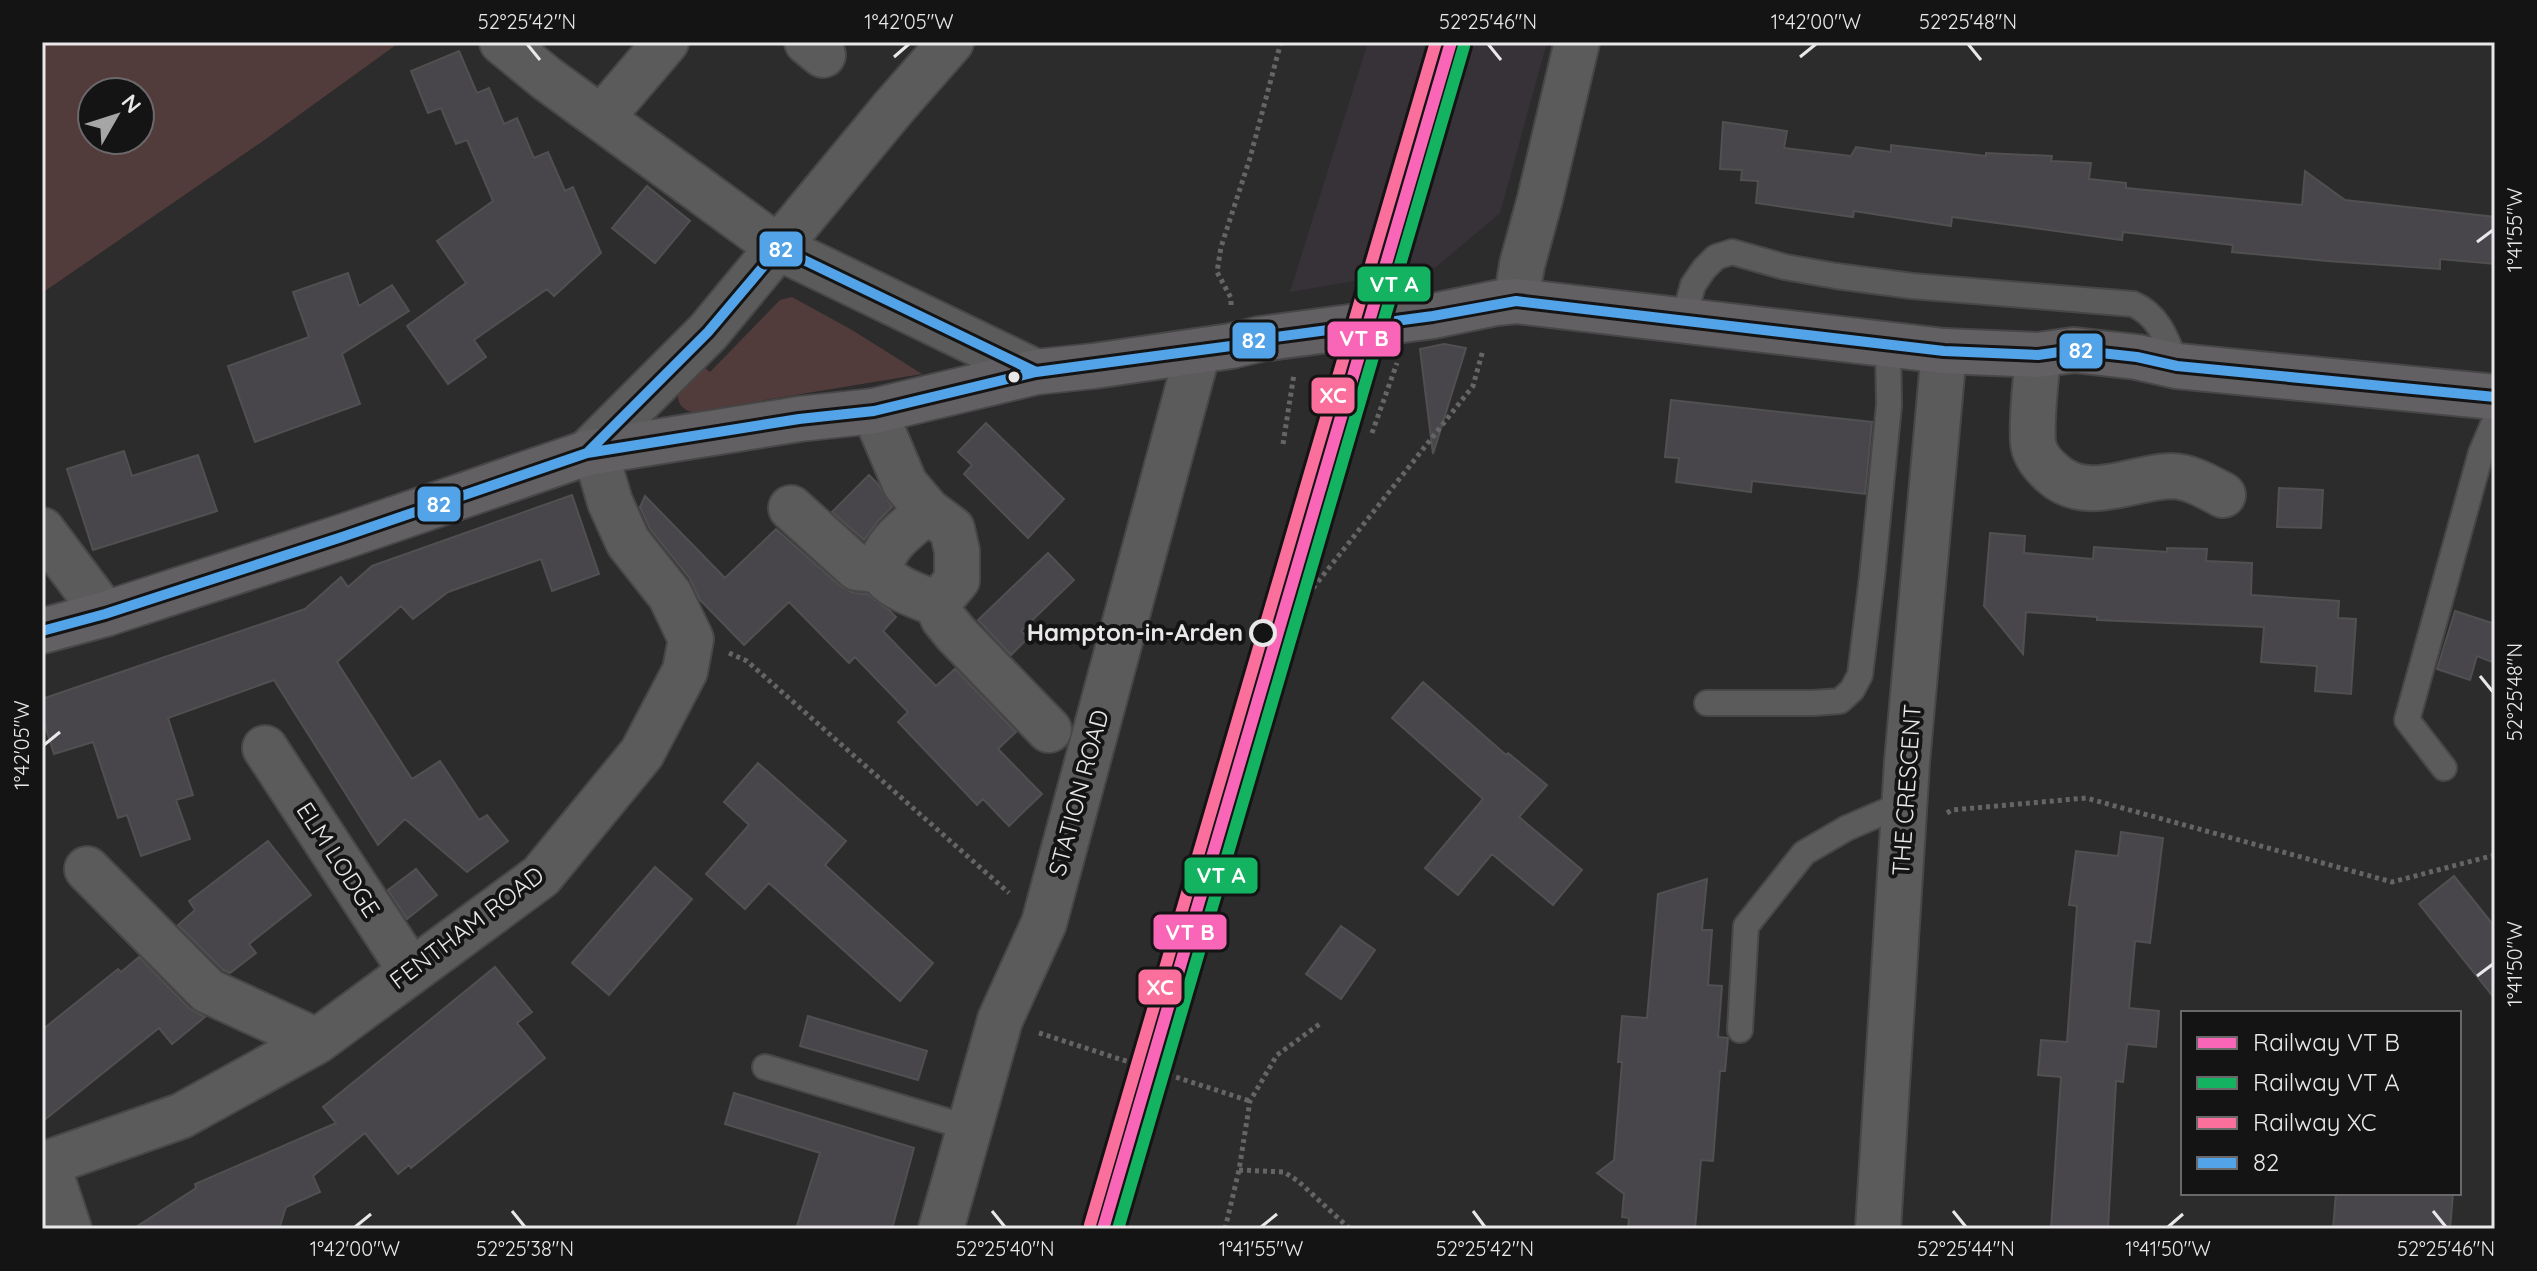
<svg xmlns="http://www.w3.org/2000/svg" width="2537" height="1271" viewBox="0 0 2537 1271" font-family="Quicksand,sans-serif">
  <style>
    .built { fill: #373238 }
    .green { fill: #523c3b; fill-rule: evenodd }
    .building { fill: #48464b; stroke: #505050; stroke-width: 2 }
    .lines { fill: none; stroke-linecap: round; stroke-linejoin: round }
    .service-casing { stroke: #484748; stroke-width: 28 }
    .minor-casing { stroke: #484748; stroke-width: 48 }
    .tertiary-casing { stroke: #484748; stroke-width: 48 }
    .secondary-casing { stroke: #484748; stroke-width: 48 }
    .path { stroke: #666566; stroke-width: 5; stroke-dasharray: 4 4; stroke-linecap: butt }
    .service { stroke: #5c5b5c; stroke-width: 24 }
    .minor { stroke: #5c5b5c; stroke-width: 44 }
    .tertiary { stroke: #5c5b5c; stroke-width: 44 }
    .secondary { stroke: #636063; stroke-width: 44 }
    .bus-1-casing { stroke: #151415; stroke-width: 16 }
    .bus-1 { stroke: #53a3e8; stroke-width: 10 }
    .rail-1-casing { stroke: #151415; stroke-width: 18 }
    .rail-2-casing { stroke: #151415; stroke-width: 18 }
    .rail-3-casing { stroke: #151415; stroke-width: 18 }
    .rail-1 { stroke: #fa66b7; stroke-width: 12 }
    .rail-2 { stroke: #13b361; stroke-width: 12 }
    .rail-3 { stroke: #fa6f9c; stroke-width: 12 }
    .ticks { fill: none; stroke: #e9e7e9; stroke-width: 3 }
    .bus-dot { fill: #e9e7e9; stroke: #151415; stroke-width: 3 }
    .stop-dot { fill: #151415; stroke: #e9e7e9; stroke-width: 4 }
    .labels { text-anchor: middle; stroke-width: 8; stroke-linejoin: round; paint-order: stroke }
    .stop-label { font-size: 24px; font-weight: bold; fill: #e9e7e9; stroke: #151415; text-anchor: end }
    .street-label { font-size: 24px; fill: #e9e7e9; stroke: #151415 }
    .line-badge { stroke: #151415; stroke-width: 3 }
    .badge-label { font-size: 22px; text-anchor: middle; font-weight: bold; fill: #fff }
    .neatline { fill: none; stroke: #e9e7e9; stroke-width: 3 }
    .ticks-label { font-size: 20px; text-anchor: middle; fill: #e9e7e9 }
  </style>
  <rect width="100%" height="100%" fill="#2d2c2d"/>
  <path class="built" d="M 1368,42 L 1547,42 L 1500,213 L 1436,267 L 1290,292 Z"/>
  <path class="green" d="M 42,42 L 400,42 L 263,141 L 42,293 ZM 92,92 L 140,92 L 140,140 L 92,140 Z
    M 792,297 L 852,330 L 922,374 L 693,412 C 682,410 677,403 678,392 L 701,365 L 710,372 L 780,300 Z"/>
  <path class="building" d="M 459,51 L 477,93 L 489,88 L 504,124 L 517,118 L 534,158 L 548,152 L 565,191 L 573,187 L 601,253 L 554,296 L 547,289 L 474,340 L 486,357 L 448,384 L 407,326 L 466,283 L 437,241 L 493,201 L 467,140 L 456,144 L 441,108 L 428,113 L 411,71 Z
    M 1723,122 L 1787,131 L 1784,148 L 1851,156 L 1856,147 L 1891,152 L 1891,145 L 1986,156 L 1986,153 L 2052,156 L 2051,161 L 2091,163 L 2089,179 L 2126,183 L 2126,188 L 2302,205 L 2305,171 L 2345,200 L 2495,217 L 2495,264 L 2440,259 L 2440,269 L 2327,261 L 2232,252 L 2233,245 L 2123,232 L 2122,240 L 1952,217 L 1951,226 L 1854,211 L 1853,217 L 1756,203 L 1758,181 L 1741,180 L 1742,170 L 1720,169 Z
    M 647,186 L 690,221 L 655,263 L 612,228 Z
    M 348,273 L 359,306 L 392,285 L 409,311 L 342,354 L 360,404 L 255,442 L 228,366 L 309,337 L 293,292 Z
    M 1444,344 L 1466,348 L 1433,454 L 1420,349 Z
    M 1671,400 L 1872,422 L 1865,494 L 1752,481 L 1751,492 L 1676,482 L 1679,458 L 1665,457 Z
    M 986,423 L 1064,499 L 1028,538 L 964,474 L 972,465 L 958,452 Z
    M 124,451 L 132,476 L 198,455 L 217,511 L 93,550 L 67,469 Z
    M 869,475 L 878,484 L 892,507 L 878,521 L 864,540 L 832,512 Z
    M 2279,488 L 2323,490 L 2321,528 L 2277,527 Z
    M 572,495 L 599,574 L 552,591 L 541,559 L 448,592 L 413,619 L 401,606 L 337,662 L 412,779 L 440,761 L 479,820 L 487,815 L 508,841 L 467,872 L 405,819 L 378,845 L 274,680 L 168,718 L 193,795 L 176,800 L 190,839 L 141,856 L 127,815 L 118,818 L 93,742 L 54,754 L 42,716 L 42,699 L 305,609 L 341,577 L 348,587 L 372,566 Z
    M 645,496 L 725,578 L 776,529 L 840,586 L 854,593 L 867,594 L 890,611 L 896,617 L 883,631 L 936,686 L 955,669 L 1016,732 L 998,749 L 1042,794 L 1009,826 L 983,799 L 977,805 L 898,722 L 908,712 L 855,657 L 849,663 L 789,602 L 744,645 L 700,600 L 690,579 L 650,529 L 640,507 Z
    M 1990,533 L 2025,536 L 2024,553 L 2093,559 L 2094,547 L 2167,552 L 2167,548 L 2207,549 L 2206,561 L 2252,563 L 2251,595 L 2339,601 L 2338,618 L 2356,619 L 2351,694 L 2315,691 L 2317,666 L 2261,662 L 2264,627 L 2097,620 L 2097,617 L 2026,612 L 2023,654 L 1984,606 Z
    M 1048,553 L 1074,580 L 1021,631 L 1028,638 L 1011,655 L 978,620 Z
    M 2455,611 L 2495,624 L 2495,663 L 2477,656 L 2470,680 L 2437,669 Z
    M 1423,682 L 1506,755 L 1508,753 L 1547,785 L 1519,817 L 1582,870 L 1553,905 L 1492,854 L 1458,895 L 1425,868 L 1483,799 L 1392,718 Z
    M 758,763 L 846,841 L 825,865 L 933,963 L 900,1001 L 769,883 L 745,909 L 706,874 L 749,825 L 724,802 Z
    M 2121,832 L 2163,838 L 2150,943 L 2135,941 L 2129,1008 L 2159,1011 L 2156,1047 L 2127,1044 L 2123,1082 L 2116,1081 L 2108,1229 L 2051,1229 L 2061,1077 L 2038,1075 L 2041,1040 L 2067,1042 L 2077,906 L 2069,905 L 2076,851 L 2118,856 Z
    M 268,841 L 311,895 L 249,944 L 256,953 L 230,973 L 223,970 L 178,925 L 195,910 L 189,901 Z
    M 655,867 L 692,899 L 609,995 L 572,963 Z
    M 416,869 L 437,895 L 407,919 L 388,890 Z
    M 2454,876 L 2495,927 L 2495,999 L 2419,904 Z
    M 1707,879 L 1702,930 L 1712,930 L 1708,985 L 1722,986 L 1718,1037 L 1728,1038 L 1725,1071 L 1720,1071 L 1713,1161 L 1701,1160 L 1695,1229 L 1628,1229 L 1629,1218 L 1622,1217 L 1624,1194 L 1597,1173 L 1614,1160 L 1622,1062 L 1618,1062 L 1622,1016 L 1647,1018 L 1658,894 Z
    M 1341,926 L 1375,950 L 1341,999 L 1306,974 Z
    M 139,957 L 190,1009 L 205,1017 L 172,1044 L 159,1028 L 42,1122 L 42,1030 L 118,969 L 121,972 Z
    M 495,967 L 532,1012 L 517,1023 L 545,1058 L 411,1168 L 409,1165 L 398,1174 L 365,1133 L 313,1176 L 320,1192 L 286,1207 L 279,1229 L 133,1229 L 196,1188 L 195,1184 L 336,1123 L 323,1107 Z
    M 808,1016 L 927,1051 L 918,1080 L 800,1046 Z
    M 734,1093 L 914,1148 L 892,1229 L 796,1229 L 820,1153 L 725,1124 Z
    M 2336,1193 L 2453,1193 L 2450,1229 L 2333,1229 Z"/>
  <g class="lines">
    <defs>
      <path id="service" d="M 1683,321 L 1693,285 L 1704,269 L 1716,257 L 1732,252 L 1785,267 L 1836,276 L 1912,286 L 2133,304 C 2159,315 2167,340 2177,366
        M 1707,703 L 1814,703 L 1840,701 L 1852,690 L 1860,675 L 1872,577 L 1889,405 L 1888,345
        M 2444,768 L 2407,720 L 2481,453 L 2495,420
        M 1740,1030 L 1746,926 L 1804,853 L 1847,828 L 1905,803
        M 765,1067 L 970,1128"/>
      <path id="minor" d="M 502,42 L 546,78 L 779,248
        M 807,42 L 823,55
        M 602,117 L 666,42
        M 1516,301 L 1522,265 L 1540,199 L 1577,42
        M 2038,355 C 2036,382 2031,415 2033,442 C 2034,454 2043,465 2052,473 C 2087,505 2131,477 2171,476 C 2189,476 2206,486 2223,495
        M 791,508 L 857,568 L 879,570 C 892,589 916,595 937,604 L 957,580 L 957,551 L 952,529 L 928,511 L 905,484 L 874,411
        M 42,530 L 105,614
        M 879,570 C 885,542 907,529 928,511
        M 937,604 L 943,618 L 956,634 L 1049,730
        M 265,748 L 411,971
        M 87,869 L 208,991 L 317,1041
        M 47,1163 L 69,1229
        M 42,1165 L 181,1116 L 317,1041 L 541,876 L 642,753 L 685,671 L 691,639 L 670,595 L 628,542 L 610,502 L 595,451
        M 941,1229 L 1000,1020 L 1044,923 L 1198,351
        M 1878,1229 L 1907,762 L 1944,351"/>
      <path id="tertiary" d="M 779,248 L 1036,372
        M 587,453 L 708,332 L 894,107 L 951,42"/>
      <path id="secondary" d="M 42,631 L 105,614 L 342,537 L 587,453 L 799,419 L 874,411 L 1036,372 L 1094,366 L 1231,346 L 1260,339 L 1433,316 L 1496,303 L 1516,301 L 1944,351 L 2038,355 L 2074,350 L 2137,357 L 2177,366 L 2495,397"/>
    </defs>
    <use href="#service" class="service-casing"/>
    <use href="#minor" class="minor-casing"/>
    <use href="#tertiary" class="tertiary-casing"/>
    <use href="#secondary" class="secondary-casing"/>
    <path class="path" d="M 1231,305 L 1231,298 L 1217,272 L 1221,247 L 1250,158 L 1281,42
      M 1372,433 L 1397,363
      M 1283,444 L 1294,374
      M 1313,588 L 1473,386 L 1483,350
      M 729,653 L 747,661 L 1009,893
      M 1947,813 L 1952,810 L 2086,798 L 2392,882 L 2495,855
      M 1039,1033 L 1250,1101
      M 1239,1170 L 1284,1172 L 1298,1181 L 1350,1229
      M 1225,1229 L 1239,1170 L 1250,1101 L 1277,1055 L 1321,1023"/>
    <use href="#service" class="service"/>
    <use href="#minor" class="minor"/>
    <use href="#tertiary" class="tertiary"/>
    <use href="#secondary" class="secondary"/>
    <defs>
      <path id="bus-1" d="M 587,453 L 708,332 L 779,248 L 1036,372
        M 42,631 L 105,614 L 342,537 L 587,453 L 799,419 L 874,411 L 1036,372 L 1231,346 L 1260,339 L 1433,316 L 1516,301 L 1944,351 L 2038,355 L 2074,350 L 2137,357 L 2177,366 L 2495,397"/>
    </defs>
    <use href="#bus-1" class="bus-1-casing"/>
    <use href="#bus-1" class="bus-1"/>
    <defs>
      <path id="rail-1" d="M 1103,1229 L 1451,42"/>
      <path id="rail-2" d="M 1118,1229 L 1464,46"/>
      <path id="rail-3" d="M 1090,1225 L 1436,42"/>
    </defs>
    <use href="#rail-1" class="rail-1-casing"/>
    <use href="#rail-2" class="rail-2-casing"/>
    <use href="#rail-3" class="rail-3-casing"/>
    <use href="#rail-1" class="rail-1"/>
    <use href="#rail-2" class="rail-2"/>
    <use href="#rail-3" class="rail-3"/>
  </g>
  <path class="ticks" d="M 527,44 L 540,60M 1488,44 L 1501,60M 1968,44 L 1981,60M 894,57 L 909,44M 1800,57 L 1816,44M 2477,242 L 2493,230M 2480,676 L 2493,692M 44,745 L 60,732M 2477,976 L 2493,964M 512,1211 L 525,1227M 992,1211 L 1005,1227M 1473,1211 L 1485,1227M 1953,1211 L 1966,1227M 2433,1211 L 2446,1227M 355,1227 L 371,1214M 1261,1227 L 1277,1214M 2168,1227 L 2183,1214"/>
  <circle class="bus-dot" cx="1014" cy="377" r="7"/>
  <circle class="stop-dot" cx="1263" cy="633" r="12"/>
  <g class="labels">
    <g class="stop-label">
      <text x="1243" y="641">Hampton-in-Arden</text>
    </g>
    <g class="street-label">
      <text transform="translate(1907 790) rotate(-86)" y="8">THE CRESCENT</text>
      <text transform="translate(1079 793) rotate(-75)" y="8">STATION ROAD</text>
      <text transform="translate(338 860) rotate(57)" y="8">ELM LODGE</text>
      <text transform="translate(467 928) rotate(-37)" y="8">FENTHAM ROAD</text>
    </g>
  </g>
  <g class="line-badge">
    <rect x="758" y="230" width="46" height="38" rx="8" fill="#53a3e8"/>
    <rect x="1356" y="265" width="76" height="38" rx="8" fill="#13b361"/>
    <rect x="1326" y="320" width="76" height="38" rx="8" fill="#fa66b7"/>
    <rect x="1231" y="321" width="46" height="39" rx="8" fill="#53a3e8"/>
    <rect x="2058" y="332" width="46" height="38" rx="8" fill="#53a3e8"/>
    <rect x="1310" y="376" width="46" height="39" rx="8" fill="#fa6f9c"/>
    <rect x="416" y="485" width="46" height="38" rx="8" fill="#53a3e8"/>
    <rect x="1183" y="856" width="76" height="39" rx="8" fill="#13b361"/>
    <rect x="1152" y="913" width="76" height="38" rx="8" fill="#fa66b7"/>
    <rect x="1137" y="968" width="46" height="38" rx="8" fill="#fa6f9c"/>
  </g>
  <g class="badge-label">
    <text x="781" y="257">82</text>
    <text x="1394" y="292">VT A</text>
    <text x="1364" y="346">VT B</text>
    <text x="1254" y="348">82</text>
    <text x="2081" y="358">82</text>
    <text x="1333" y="403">XC</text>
    <text x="439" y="512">82</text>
    <text x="1221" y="883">VT A</text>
    <text x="1190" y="940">VT B</text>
    <text x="1160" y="995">XC</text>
  </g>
  <rect width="2537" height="1271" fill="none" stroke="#151415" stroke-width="88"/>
  <rect x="2181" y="1011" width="280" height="184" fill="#151415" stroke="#6a686a" stroke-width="2"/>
  <rect x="2197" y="1037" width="40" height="12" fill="#fa66b7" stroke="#6a686a" stroke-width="2"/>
  <text x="2253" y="1051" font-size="24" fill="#e9e7e9">Railway VT B</text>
  <rect x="2197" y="1077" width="40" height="12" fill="#13b361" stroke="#6a686a" stroke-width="2"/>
  <text x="2253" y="1091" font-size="24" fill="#e9e7e9">Railway VT A</text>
  <rect x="2197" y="1117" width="40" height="12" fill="#fa6f9c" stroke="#6a686a" stroke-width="2"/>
  <text x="2253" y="1131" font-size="24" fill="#e9e7e9">Railway XC</text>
  <rect x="2197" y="1157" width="40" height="12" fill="#53a3e8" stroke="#6a686a" stroke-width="2"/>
  <text x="2253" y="1171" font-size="24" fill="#e9e7e9">82</text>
  <g transform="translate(116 116) rotate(51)"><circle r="38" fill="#151415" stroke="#6a686a" stroke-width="2"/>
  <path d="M0-6L14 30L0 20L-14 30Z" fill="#a7a6a7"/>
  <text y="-12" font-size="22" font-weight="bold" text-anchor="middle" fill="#e9e7e9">N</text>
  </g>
  <rect x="44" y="44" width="2449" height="1183" class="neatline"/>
  <g class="ticks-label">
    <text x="527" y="29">52°25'42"N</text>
    <text x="909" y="29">1°42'05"W</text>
    <text x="1488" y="29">52°25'46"N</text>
    <text x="1816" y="29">1°42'00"W</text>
    <text x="1968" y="29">52°25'48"N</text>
    <text transform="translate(2515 230) rotate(-90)" y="7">1°41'55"W</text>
    <text transform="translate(2515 692) rotate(-90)" y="7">52°25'48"N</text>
    <text transform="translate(22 745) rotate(-90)" y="7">1°42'05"W</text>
    <text transform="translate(2515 964) rotate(-90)" y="7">1°41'50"W</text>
    <text x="355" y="1256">1°42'00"W</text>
    <text x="525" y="1256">52°25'38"N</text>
    <text x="1005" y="1256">52°25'40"N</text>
    <text x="1261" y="1256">1°41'55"W</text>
    <text x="1485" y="1256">52°25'42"N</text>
    <text x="1966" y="1256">52°25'44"N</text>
    <text x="2168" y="1256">1°41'50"W</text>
    <text x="2446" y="1256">52°25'46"N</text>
  </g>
</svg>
